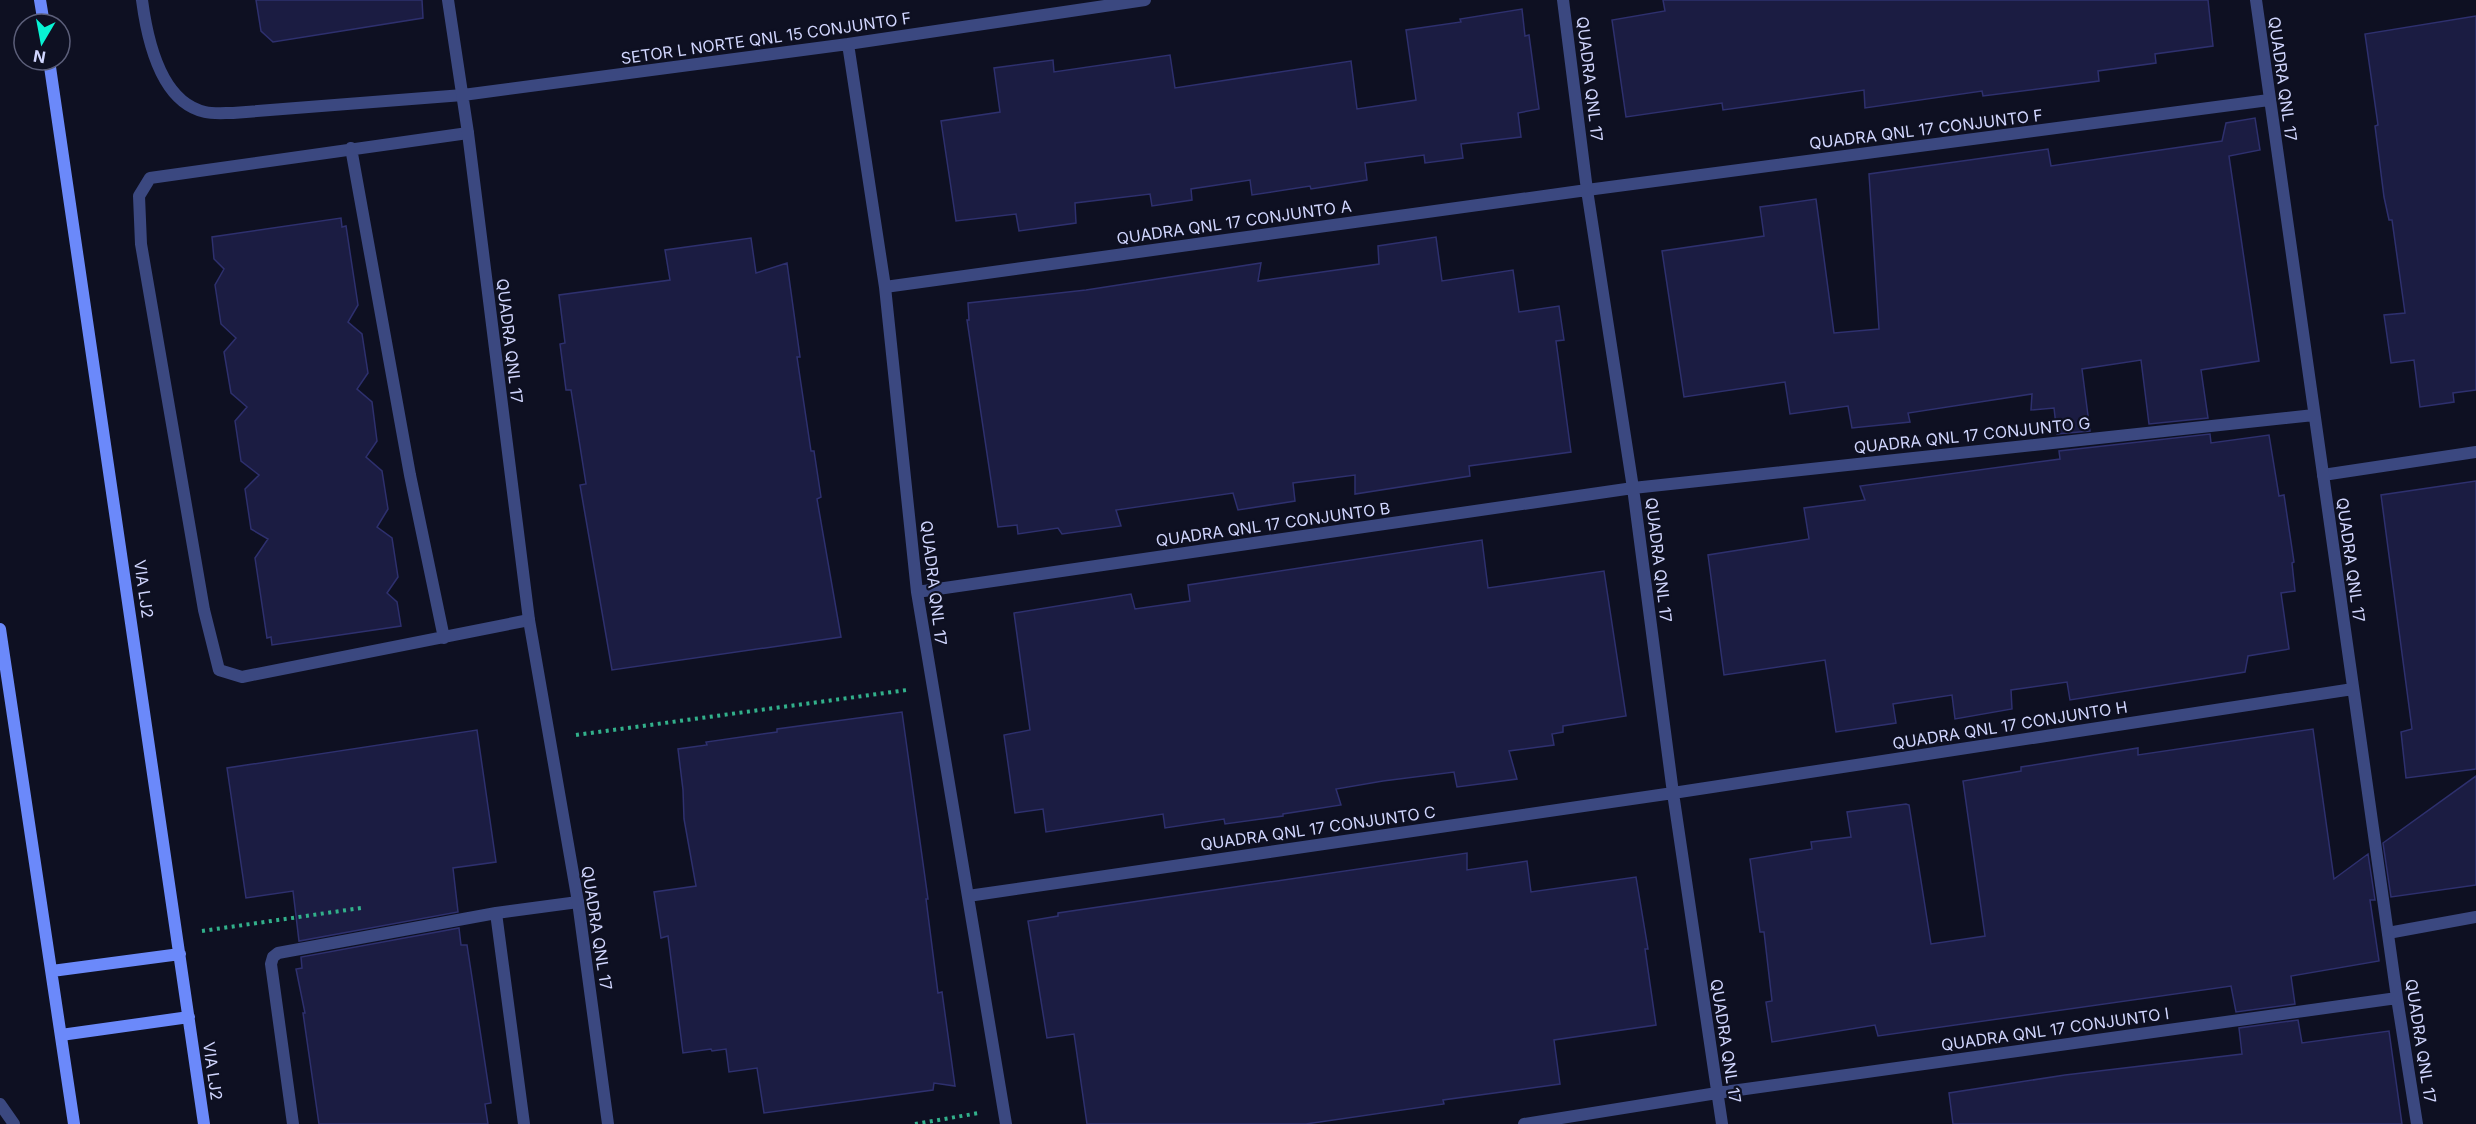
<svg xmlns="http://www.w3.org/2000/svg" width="2476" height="1124" viewBox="0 0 2476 1124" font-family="Inter,sans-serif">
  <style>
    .building { fill: #1b1c42; stroke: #2e306e; stroke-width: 1.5 }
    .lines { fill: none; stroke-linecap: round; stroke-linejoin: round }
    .path { stroke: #32b08b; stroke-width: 4; stroke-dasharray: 3 4.5; stroke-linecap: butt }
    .service { stroke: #3b4880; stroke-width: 12 }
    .pedestrian { stroke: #3b4880; stroke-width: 12 }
    .minor { stroke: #3b4880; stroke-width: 12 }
    .secondary { stroke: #6b89fa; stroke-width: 12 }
    .labels { text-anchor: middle; stroke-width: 4.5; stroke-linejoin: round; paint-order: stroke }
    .street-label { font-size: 16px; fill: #d1d6fe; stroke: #0e1022 }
  </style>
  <rect width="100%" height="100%" fill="#0e1022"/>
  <path class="building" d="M 256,0 L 422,0 L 423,18 L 273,42 L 261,31 Z
    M 1663,0 L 2208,0 L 2213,46 L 2155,54 L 2156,63 L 2098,71 L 2099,81 L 1983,96 L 1982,91 L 1865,108 L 1864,90 L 1723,110 L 1722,103 L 1626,117 L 1612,20 L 1665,11 Z
    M 1522,9 L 1525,36 L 1529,35 L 1539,109 L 1518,113 L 1521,137 L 1461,144 L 1463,158 L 1425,163 L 1424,155 L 1365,163 L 1367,180 L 1311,189 L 1310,186 L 1252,195 L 1250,180 L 1191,189 L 1192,200 L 1152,206 L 1150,194 L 1075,203 L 1076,223 L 1019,231 L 1016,214 L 956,221 L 941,121 L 1000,112 L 994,68 L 1053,60 L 1054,72 L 1170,55 L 1175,88 L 1351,61 L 1357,109 L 1416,100 L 1406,30 L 1461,22 L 1460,19 Z
    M 2476,16 L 2476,390 L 2453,393 L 2454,402 L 2420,407 L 2414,360 L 2391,363 L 2384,315 L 2405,313 L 2392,220 L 2389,220 L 2384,197 L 2375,126 L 2378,125 L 2365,34 Z
    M 2255,118 L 2260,150 L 2229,156 L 2259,361 L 2201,370 L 2208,418 L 2149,424 L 2141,360 L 2082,369 L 2090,431 L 2057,434 L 2054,408 L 2031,410 L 2032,394 L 1908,413 L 1910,422 L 1852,428 L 1848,406 L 1790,414 L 1785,382 L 1684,397 L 1662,251 L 1764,236 L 1760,207 L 1816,199 L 1834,333 L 1879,329 L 1869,174 L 2048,149 L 2051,166 L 2222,141 L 2226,123 Z
    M 341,218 L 342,227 L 346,226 L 358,305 L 348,322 L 362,334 L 368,373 L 357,389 L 372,402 L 377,441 L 366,457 L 382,471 L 388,509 L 377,527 L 392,538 L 398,577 L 387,593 L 397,602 L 401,626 L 272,645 L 271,637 L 267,638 L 255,558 L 268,539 L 251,529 L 245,489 L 259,475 L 241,461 L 235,421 L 247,407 L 231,393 L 224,352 L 236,338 L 221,324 L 215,285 L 224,269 L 214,259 L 212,237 Z
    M 1436,237 L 1442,281 L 1513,270 L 1519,312 L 1559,306 L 1564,340 L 1556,341 L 1571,452 L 1469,466 L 1470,476 L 1355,494 L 1355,475 L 1293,483 L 1295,501 L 1238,510 L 1233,493 L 1116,510 L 1121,526 L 1062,534 L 1058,528 L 1018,534 L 1017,525 L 998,527 L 967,320 L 969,320 L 968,303 L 1086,290 L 1261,263 L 1258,281 L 1379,264 L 1378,246 Z
    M 751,238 L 756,273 L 787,263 L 800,357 L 797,357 L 811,451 L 814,451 L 821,497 L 817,499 L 841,637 L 612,670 L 580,485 L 586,484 L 571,390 L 566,390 L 560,344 L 565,343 L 559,295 L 670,280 L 665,250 Z
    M 2210,434 L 2211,443 L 2269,435 L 2279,496 L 2284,495 L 2294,562 L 2292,563 L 2295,591 L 2281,593 L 2289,649 L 2248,656 L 2245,672 L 2070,700 L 2067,682 L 2011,690 L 2012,709 L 1955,719 L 1952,695 L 1893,704 L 1896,723 L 1836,732 L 1825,660 L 1724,675 L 1708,555 L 1809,539 L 1804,508 L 1865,500 L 1860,486 L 2060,459 L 2059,451 Z
    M 2476,481 L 2476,769 L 2406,778 L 2401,732 L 2412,729 L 2381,495 Z
    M 1482,540 L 1488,588 L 1604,571 L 1626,716 L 1563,726 L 1563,732 L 1552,734 L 1554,745 L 1509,751 L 1517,779 L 1457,787 L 1454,772 L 1383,781 L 1336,789 L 1341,805 L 1283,814 L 1283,816 L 1225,824 L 1224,819 L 1165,828 L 1163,814 L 1046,832 L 1043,809 L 1015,813 L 1004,735 L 1030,730 L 1014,613 L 1131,594 L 1135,609 L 1190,601 L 1188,585 Z
    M 902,712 L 928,899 L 926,899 L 938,993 L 942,992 L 955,1086 L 934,1083 L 933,1090 L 764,1113 L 757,1068 L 729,1072 L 726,1049 L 712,1051 L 711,1049 L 683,1053 L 668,936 L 661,938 L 654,892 L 696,886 L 684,819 L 683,790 L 678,749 L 707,745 L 706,742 L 777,732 L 777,729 Z
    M 2313,729 L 2334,879 L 2368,854 L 2375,900 L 2370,900 L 2379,961 L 2291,976 L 2295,1004 L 2236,1012 L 2231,986 L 1878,1036 L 1875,1025 L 1772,1042 L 1766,1002 L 1772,1001 L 1764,932 L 1760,932 L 1750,859 L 1812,849 L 1811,842 L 1851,837 L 1847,812 L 1906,804 L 1909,805 L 1931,944 L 1985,936 L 1963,781 L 2021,771 L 2021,767 L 2138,748 L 2138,755 Z
    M 477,730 L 496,862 L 453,868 L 458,912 L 299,941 L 293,891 L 246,898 L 227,768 Z
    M 2476,776 L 2476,885 L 2391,897 L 2383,843 Z
    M 1467,853 L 1467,870 L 1527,861 L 1531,892 L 1636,877 L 1648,949 L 1645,949 L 1656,1025 L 1554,1040 L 1560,1084 L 1443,1100 L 1444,1104 L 1306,1124 L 1087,1124 L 1074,1034 L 1047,1038 L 1028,921 L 1058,916 L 1058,913 Z
    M 459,928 L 461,945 L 467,945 L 473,984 L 491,1103 L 485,1104 L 488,1124 L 319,1124 L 303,1013 L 305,1013 L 296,969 L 302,968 L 301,957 Z
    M 2298,1020 L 2302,1043 L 2389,1031 L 2402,1124 L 1953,1124 L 1949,1093 L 2065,1075 L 2242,1054 L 2239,1028 Z"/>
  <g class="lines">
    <path class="path" d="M 576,735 L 907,690
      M 202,931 L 361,908
      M 915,1124 L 979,1113"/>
    <path class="service" d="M 142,0 C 147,38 160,102 205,112 C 213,114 224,113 233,113 L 463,95
      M 468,133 L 150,178 L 139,196 L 141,244 L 204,610 L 219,670 L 242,677 L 529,620
      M 351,148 L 410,475 L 444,638
      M 496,913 L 524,1124
      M 0,1104 L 14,1124
      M 293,1124 L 271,964 L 273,957 L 278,953 L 496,913 L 578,902"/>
    <path class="pedestrian" d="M 2323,475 L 2476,452
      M 2388,933 L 2476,917"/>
    <path class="minor" d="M 448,0 L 468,133 L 529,620 L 578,902 L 608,1124
      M 1563,0 L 1587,190 L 1633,488 L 1673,793 L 1722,1124
      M 2256,0 L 2397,998 L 2417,1124
      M 848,44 L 885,287 L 917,592 L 1006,1124
      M 463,95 L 848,44 L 1145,0
      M 885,287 L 1587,190 L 2269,100
      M 917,592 L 1633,488 L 2314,415
      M 968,896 L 1673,793 L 2353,689
      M 1524,1124 L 1717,1093 L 2397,998"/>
    <path class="secondary" d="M 40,0 L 44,24
      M 49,60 L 204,1124
      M 0,629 L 74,1124
      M 52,971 L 180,954
      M 61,1035 L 189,1017"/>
  </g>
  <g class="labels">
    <g class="street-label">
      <text transform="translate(766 38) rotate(-8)" y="6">SETOR L NORTE QNL 15 CONJUNTO F</text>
      <text transform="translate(1590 79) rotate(83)" y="6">QUADRA QNL 17</text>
      <text transform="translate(2283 79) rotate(82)" y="6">QUADRA QNL 17</text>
      <text transform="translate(1926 129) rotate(-7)" y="6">QUADRA QNL 17 CONJUNTO F</text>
      <text transform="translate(1234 222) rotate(-8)" y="6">QUADRA QNL 17 CONJUNTO A</text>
      <text transform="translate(510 341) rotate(83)" y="6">QUADRA QNL 17</text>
      <text transform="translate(1972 435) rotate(-6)" y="6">QUADRA QNL 17 CONJUNTO G</text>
      <text transform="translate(1273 524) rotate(-8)" y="6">QUADRA QNL 17 CONJUNTO B</text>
      <text transform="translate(1659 560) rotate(83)" y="6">QUADRA QNL 17</text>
      <text transform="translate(2351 560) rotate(82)" y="6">QUADRA QNL 17</text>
      <text transform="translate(934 583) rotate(83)" y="6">QUADRA QNL 17</text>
      <text transform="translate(144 589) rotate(82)" y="6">VIA LJ2</text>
      <text transform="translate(2010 725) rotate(-9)" y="6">QUADRA QNL 17 CONJUNTO H</text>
      <text transform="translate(1318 828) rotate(-8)" y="6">QUADRA QNL 17 CONJUNTO C</text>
      <text transform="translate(597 928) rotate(81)" y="6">QUADRA QNL 17</text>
      <text transform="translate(2055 1029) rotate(-8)" y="6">QUADRA QNL 17 CONJUNTO I</text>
      <text transform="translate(1726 1041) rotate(81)" y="6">QUADRA QNL 17</text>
      <text transform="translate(2421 1041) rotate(81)" y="6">QUADRA QNL 17</text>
      <text transform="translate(213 1071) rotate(82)" y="6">VIA LJ2</text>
    </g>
  </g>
  <g transform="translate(42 42) rotate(190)"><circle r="28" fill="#0e1022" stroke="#5c5f7a" stroke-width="1.5"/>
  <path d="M0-4.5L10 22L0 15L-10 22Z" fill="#08f3d4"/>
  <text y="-9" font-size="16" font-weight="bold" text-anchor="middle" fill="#d1d6fe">N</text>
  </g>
</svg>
